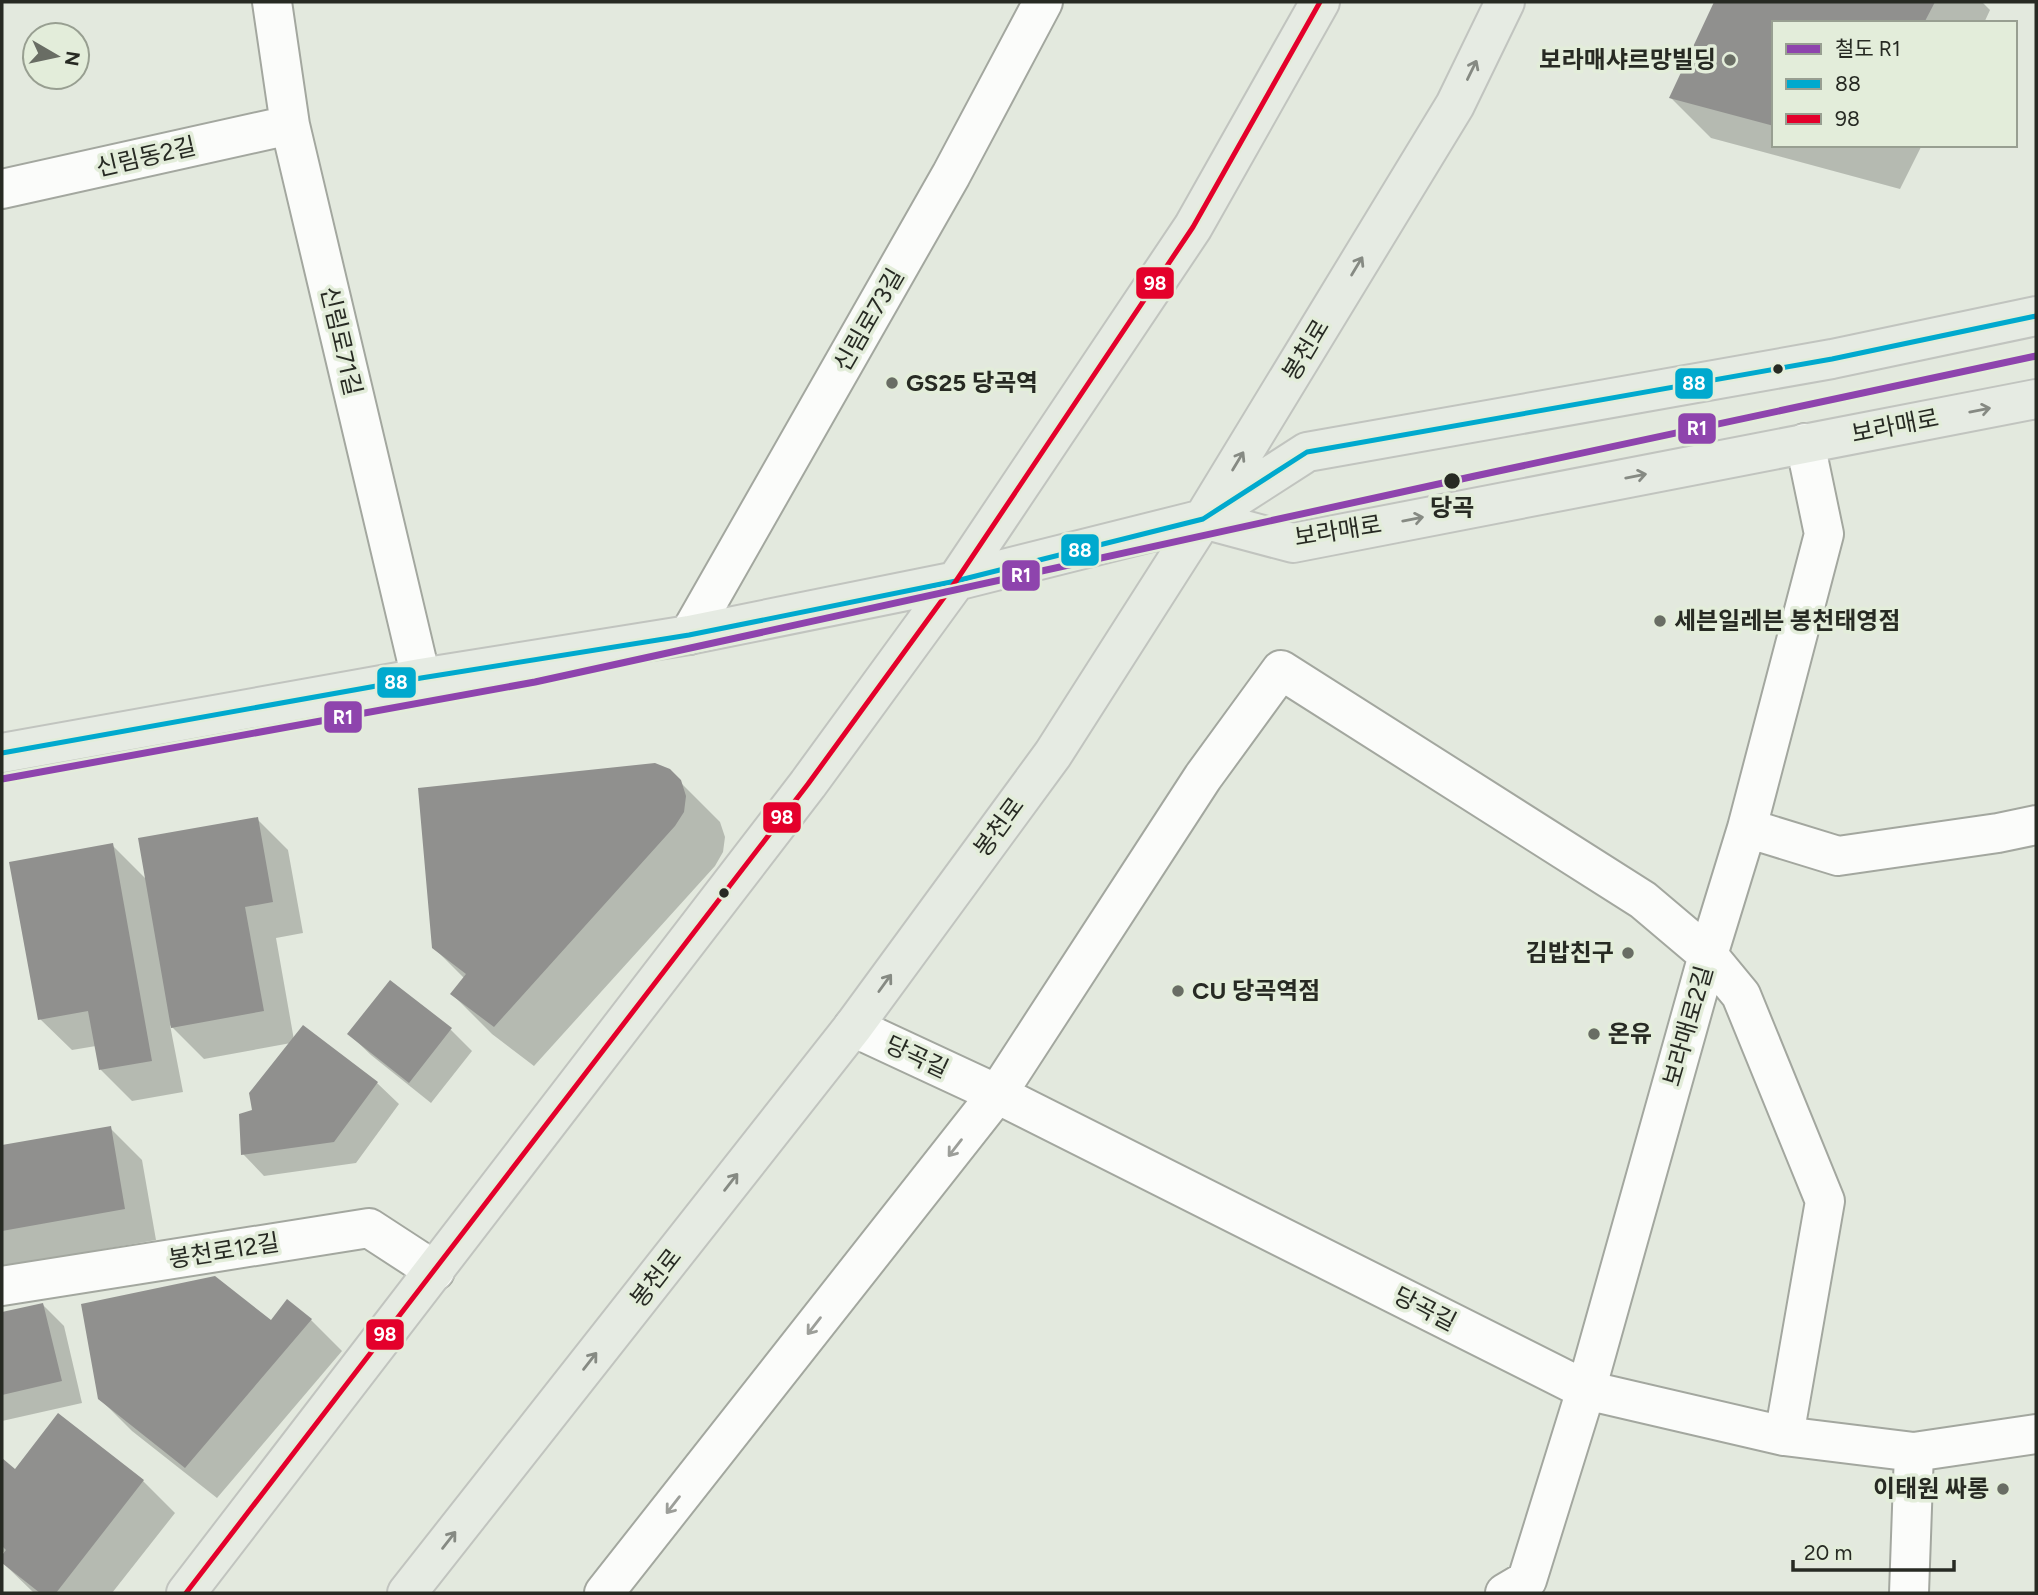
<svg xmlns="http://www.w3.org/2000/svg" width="2038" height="1595" viewBox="0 0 2038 1595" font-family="Figtree,'Noto Sans KR',sans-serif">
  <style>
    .shadow { fill: #0003 }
    .building { fill: #90908e }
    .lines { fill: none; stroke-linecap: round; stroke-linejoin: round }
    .minor-casing { stroke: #a3a79f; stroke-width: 42 }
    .major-casing { stroke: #c1c4bf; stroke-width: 42 }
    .minor { stroke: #fbfcfa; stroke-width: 38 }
    .major { stroke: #e6ebe3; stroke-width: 38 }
    .bus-1-casing { stroke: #e3edda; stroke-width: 10 }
    .bus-2-casing { stroke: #e3edda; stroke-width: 10 }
    .bus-1 { stroke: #00a9ce; stroke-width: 5 }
    .bus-2 { stroke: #e4002b; stroke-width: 5 }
    .rail-1-casing { stroke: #e3edda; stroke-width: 12 }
    .rail-1 { stroke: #8e44ad; stroke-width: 7 }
    .oneway { stroke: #868a83 }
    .oneway2 { stroke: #9c9e99 }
    .poi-dot { fill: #696d64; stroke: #e3edda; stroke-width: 2.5 }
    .bus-dot { fill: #272a23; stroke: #e3edda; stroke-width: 2.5 }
    .labels { text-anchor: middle; stroke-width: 7; stroke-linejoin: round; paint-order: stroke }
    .poi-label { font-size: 24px; font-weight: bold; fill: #272a23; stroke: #e3edda; text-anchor: start }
    .street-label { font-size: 24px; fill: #272a23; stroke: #e3edda }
    .stop-label { font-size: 24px; font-weight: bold; fill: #272a23; stroke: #e3edda }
    .line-badge { stroke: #e3edda; stroke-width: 2.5 }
    .badge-label { font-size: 19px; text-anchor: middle; font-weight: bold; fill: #fff }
  </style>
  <rect width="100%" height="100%" fill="#e3e9de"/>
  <path class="shadow" d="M 1716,2 L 1982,2 L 1990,10 L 1984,23 L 1774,23 L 1774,145 L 1922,145 L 1900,189 L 1711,138 L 1671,98 Z
    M 669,771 L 720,822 L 725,837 L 723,852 L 715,866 L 534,1066 L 492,1034 L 452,994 L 464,978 L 434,948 Z
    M 257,819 L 288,850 L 303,933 L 276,938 L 294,1040 L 377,1083 L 399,1104 L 356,1163 L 264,1176 L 243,1154 L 254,1111 L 291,1043 L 204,1059 L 170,1025 L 183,1092 L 132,1101 L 101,1070 L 96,1046 L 72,1050 L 40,1019 L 112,845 L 147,880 Z
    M 451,1030 L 472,1051 L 431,1103 L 371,1055 L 349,1034 Z
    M 110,1128 L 142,1160 L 156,1240 L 2,1267 L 2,1146 Z
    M 43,1305 L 64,1326 L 82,1403 L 2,1421 L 2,1314 Z
    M 311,1320 L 342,1351 L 217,1498 L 132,1431 L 100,1399 L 271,1323 Z
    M 59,1416 L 143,1481 L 175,1513 L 112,1593 L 34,1593 L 2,1562 L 5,1554 L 2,1551 L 2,1460 L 16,1471 Z"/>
  <path class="building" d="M 1714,2 L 1935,2 L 1924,23 L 1774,23 L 1774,126 L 1669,98 Z
    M 655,763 L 670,769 L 681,780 L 686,796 L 684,812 L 675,826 L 494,1027 L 450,994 L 466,974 L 432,948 L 418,788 Z
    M 258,817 L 273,902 L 245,907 L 264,1011 L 171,1028 L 138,838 Z
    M 113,843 L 152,1061 L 99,1070 L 88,1011 L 38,1020 L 9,862 Z
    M 390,980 L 452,1028 L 409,1083 L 347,1034 Z
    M 303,1025 L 378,1082 L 334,1142 L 241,1155 L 239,1114 L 252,1110 L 249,1093 Z
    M 111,1126 L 125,1209 L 2,1231 L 2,1145 Z
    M 215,1276 L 271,1320 L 287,1299 L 312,1319 L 185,1468 L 98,1399 L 81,1304 Z
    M 43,1303 L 62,1381 L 2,1395 L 2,1312 Z
    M 58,1413 L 144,1480 L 56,1593 L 40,1593 L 2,1563 L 2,1555 L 6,1550 L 2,1546 L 2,1458 L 15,1469 Z"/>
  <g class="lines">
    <defs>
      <path id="minor" d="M 272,2 L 290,125 L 421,678
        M 2,189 L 290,125
        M 689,635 L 951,175 L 1043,2
        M 1747,828 L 1838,856 L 1998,833 L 2036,825
        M 853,1027 L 997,1094 L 1586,1390 L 1784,1436 L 1914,1452 L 2036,1434
        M 2,1286 L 369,1228 L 435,1271
        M 604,1593 L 997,1094 L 1203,777 L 1281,670 L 1643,900 L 1708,955 L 1741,995 L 1825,1201 L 1784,1436
        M 1505,1593 L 1527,1580 L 1586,1390 L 1708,955 L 1747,828 L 1824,534 L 1805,443
        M 1909,1593 L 1914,1452"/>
      <path id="major" d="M 1203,519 L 1293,543 L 2036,399
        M 2,753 L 421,678 L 689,635 L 956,581 L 1203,519 L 1307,452 L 1832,359 L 2036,316
        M 186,1593 L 808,784 L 956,581 L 1193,227 L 1320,2
        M 407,1593 L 853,1027 L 1053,754 L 1203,519 L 1455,105 L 1505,2"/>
    </defs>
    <use href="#minor" class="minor-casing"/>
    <use href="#major" class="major-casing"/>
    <use href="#minor" class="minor"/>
    <use href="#major" class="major"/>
    <defs>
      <path id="bus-1" d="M 2,753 L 421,678 L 689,635 L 956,581 L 1203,519 L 1307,452 L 1832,359 L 2036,316"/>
      <path id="bus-2" d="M 186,1593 L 808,784 L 956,581 L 1193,227 L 1320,2"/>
    </defs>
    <use href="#bus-1" class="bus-1-casing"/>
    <use href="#bus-2" class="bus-2-casing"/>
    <use href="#bus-1" class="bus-1"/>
    <use href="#bus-2" class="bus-2"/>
    <defs>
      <path id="rail-1" d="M 2,779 L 535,682 L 1475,476 L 2036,356"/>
    </defs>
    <use href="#rail-1" class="rail-1-casing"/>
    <use href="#rail-1" class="rail-1"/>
  </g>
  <defs><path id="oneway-shaft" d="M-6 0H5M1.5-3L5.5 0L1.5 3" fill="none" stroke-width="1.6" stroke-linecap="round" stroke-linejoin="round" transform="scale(1.75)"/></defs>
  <g class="oneway">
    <use href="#oneway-shaft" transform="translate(1472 70) rotate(-64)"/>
    <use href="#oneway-shaft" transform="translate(1357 266) rotate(-59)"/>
    <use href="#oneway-shaft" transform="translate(1980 410) rotate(-11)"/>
    <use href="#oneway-shaft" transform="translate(1238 461) rotate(-59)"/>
    <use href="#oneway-shaft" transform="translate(1636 476) rotate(-11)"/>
    <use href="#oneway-shaft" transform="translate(1413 519) rotate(-11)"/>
    <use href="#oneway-shaft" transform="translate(885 983) rotate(-54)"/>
    <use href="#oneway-shaft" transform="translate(731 1182) rotate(-52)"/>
    <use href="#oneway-shaft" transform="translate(590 1361) rotate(-52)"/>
    <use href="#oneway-shaft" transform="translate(449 1540) rotate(-52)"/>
  </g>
  <g class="oneway2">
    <use href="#oneway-shaft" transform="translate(955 1148) rotate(128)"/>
    <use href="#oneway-shaft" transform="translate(814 1326) rotate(128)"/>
    <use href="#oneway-shaft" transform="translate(673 1505) rotate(128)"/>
  </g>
  <g class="poi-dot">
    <circle cx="1730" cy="60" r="7"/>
    <circle cx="892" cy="383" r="7"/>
    <circle cx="1660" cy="621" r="7"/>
    <circle cx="1628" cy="953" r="7"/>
    <circle cx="1178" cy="991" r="7"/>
    <circle cx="1594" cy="1034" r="7"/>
    <circle cx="2003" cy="1489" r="7"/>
  </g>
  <g class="bus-dot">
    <circle cx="1778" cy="369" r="6"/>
    <circle cx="1452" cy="481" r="9"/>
    <circle cx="724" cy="893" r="6"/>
  </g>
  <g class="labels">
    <g class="poi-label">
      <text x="1716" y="68" text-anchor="end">보라매샤르망빌딩</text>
      <text x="906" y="391">GS25 당곡역</text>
      <text x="1674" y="629">세븐일레븐 봉천태영점</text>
      <text x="1614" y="961" text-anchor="end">김밥친구</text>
      <text x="1192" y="999">CU 당곡역점</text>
      <text x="1608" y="1042">온유</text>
      <text x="1989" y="1497" text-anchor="end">이태원 싸롱</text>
    </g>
    <g class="street-label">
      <text transform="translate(146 157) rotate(-13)" y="8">신림동2길</text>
      <text transform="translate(869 320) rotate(-60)" y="8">신림로73길</text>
      <text transform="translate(341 341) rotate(77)" y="8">신림로71길</text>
      <text transform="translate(1306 350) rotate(-59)" y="8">봉천로</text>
      <text transform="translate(1895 426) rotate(-11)" y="8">보라매로</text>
      <text transform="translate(1338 531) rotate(-9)" y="8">보라매로</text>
      <text transform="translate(999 827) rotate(-54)" y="8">봉천로</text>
      <text transform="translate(1688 1026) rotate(-74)" y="8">보라매로2길</text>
      <text transform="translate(917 1057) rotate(25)" y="8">당곡길</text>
      <text transform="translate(224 1251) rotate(-9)" y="8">봉천로12길</text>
      <text transform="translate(656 1278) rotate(-52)" y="8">봉천로</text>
      <text transform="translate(1425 1309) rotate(27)" y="8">당곡길</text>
    </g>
    <g class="stop-label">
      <text x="1452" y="516">당곡</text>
    </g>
  </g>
  <g class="line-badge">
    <rect x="1135" y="266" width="40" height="34" rx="7" fill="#e4002b"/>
    <rect x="1674" y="367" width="40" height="33" rx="7" fill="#00a9ce"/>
    <rect x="1677" y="412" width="40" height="33" rx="7" fill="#8e44ad"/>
    <rect x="1060" y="533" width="40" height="34" rx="7" fill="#00a9ce"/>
    <rect x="1001" y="559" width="40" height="33" rx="7" fill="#8e44ad"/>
    <rect x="376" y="666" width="41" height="33" rx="7" fill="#00a9ce"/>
    <rect x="323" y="700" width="40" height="34" rx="7" fill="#8e44ad"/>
    <rect x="762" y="801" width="40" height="33" rx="7" fill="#e4002b"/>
    <rect x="365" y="1318" width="40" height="33" rx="7" fill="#e4002b"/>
  </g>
  <g class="badge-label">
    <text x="1155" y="290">98</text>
    <text x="1694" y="390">88</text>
    <text x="1697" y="435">R1</text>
    <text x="1080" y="557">88</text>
    <text x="1021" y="582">R1</text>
    <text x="396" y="689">88</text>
    <text x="343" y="724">R1</text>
    <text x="782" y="824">98</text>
    <text x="385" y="1341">98</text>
  </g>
  <rect width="2038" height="1595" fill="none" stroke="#272a23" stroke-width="7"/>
  <rect x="1772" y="21" width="245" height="126" fill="#e3edda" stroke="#989f91" stroke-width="2"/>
  <rect x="1786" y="44" width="35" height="10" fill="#8e44ad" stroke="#989f91" stroke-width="2"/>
  <text x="1835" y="56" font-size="21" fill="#272a23">철도 R1</text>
  <rect x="1786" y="79" width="35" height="10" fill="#00a9ce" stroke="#989f91" stroke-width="2"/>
  <text x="1835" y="91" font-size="21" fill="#272a23">88</text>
  <rect x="1786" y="114" width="35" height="10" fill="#e4002b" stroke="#989f91" stroke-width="2"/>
  <text x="1835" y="126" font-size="21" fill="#272a23">98</text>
  <g transform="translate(56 56) rotate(99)"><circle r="33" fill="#e3edda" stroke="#989f91" stroke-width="2"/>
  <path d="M0-5L12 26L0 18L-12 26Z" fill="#696d64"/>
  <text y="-10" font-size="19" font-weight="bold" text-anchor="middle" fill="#272a23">N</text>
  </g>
  <path d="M1793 1560v10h161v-10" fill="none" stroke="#272a23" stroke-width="3.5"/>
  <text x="1804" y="1560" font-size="21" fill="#272a23" stroke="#e3edda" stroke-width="5" paint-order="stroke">20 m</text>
</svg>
